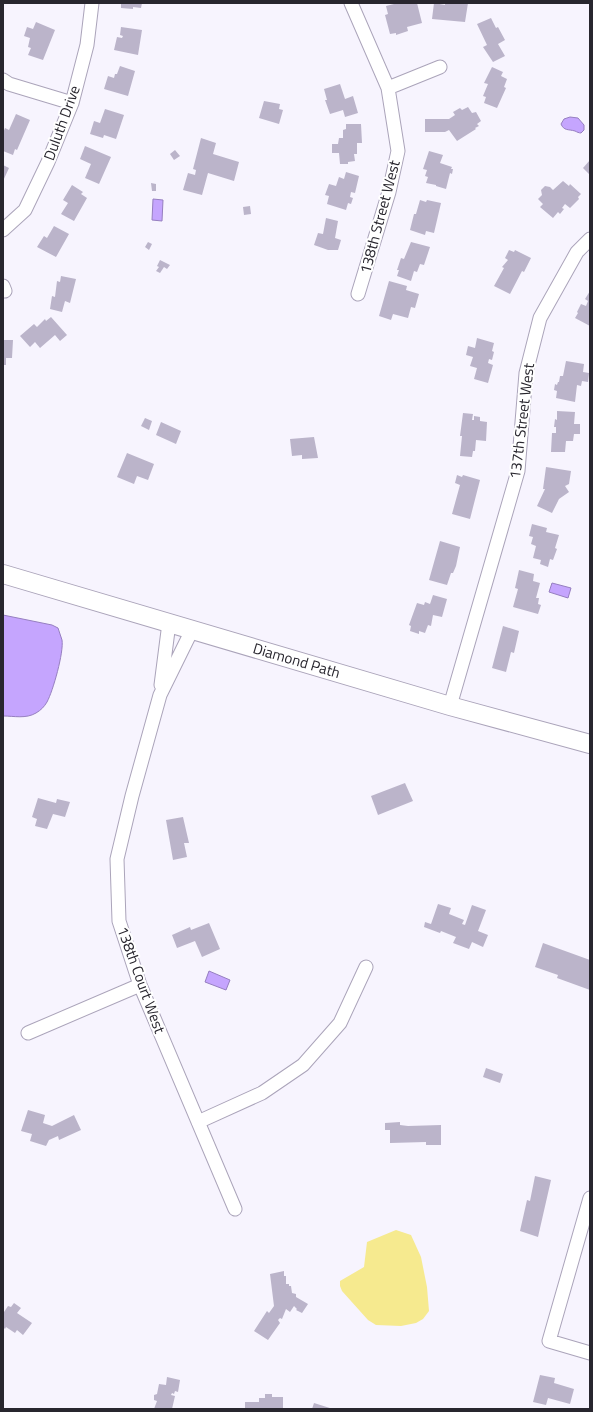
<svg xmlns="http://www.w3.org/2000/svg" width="593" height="1412" viewBox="0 0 593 1412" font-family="'Titillium Web',sans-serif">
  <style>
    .green { fill: #f6ea8f }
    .water { fill: #c5a5fe; stroke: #967fc0 }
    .building { fill: #bbb4ca }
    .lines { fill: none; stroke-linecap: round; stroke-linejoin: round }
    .street-casing { stroke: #aba4ba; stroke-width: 15 }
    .secondary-casing { stroke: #aba4ba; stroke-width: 20 }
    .street { stroke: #fff; stroke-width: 13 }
    .secondary { stroke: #fff; stroke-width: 18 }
    .labels { text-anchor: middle; stroke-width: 4; stroke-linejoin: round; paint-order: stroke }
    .street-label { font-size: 15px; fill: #28262e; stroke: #fff }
  </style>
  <rect width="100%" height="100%" fill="#f7f4fe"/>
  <path class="green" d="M 396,1230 L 411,1235 L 421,1257 L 427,1287 L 429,1311 L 423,1319 L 416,1323 L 401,1326 L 376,1325 L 368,1320 L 342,1291 L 340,1286 L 340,1281 L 364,1267 L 367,1242 Z"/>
  <path class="water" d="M 570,117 L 578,118 L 584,125 L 584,130 L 581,133 C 579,133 577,132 575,131 C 568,129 564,131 561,124 L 564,119 Z
    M 153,199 L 163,200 L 162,221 L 152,220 Z
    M 552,583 L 571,588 L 568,598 L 549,592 Z
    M 3,615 L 52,625 L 58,628 C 59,632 61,636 62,640 C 64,652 53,691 47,702 C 44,707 41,710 36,713 C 26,719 14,716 3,716 Z
    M 209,971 L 230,980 L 226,990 L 205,982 Z"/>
  <path class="building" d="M 121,3 L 142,3 L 141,8 L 133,7 L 133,9 L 121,8 Z
    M 398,3 L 417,3 L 422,23 L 407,27 L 408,31 L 396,35 L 396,33 L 390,34 L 385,15 L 388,14 L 386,6 Z
    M 434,3 L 445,5 L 445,3 L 468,3 L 465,22 L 432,19 Z
    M 491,18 L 496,28 L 498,27 L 505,40 L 498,44 L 505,56 L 493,62 L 483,47 L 487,45 L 477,24 Z
    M 36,22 L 55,30 L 43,60 L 28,55 L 31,48 L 28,47 L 30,38 L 24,36 L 27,27 L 33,29 Z
    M 121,27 L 142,30 L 138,55 L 114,50 L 117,37 L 122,38 L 123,36 L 120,35 Z
    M 120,66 L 135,71 L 128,96 L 104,89 L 108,76 L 114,78 L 115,74 L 117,74 Z
    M 492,67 L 503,72 L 501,76 L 507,79 L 504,87 L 506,88 L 497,108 L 484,103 L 486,97 L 483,96 L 488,84 L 484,83 Z
    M 340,84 L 345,99 L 353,96 L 358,113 L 345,117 L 343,110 L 330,114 L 325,100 L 327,100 L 324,89 Z
    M 264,101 L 280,104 L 279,109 L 283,110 L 279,124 L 259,118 Z
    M 468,107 L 472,113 L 476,112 L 481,121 L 477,124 L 479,126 L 475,128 L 476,129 L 457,141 L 449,130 L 445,132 L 425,132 L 425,119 L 449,119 L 455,115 L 453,112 L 460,108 L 462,110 Z
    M 105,109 L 124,115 L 116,139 L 104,135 L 103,138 L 90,134 L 94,121 L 100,123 Z
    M 16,114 L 30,120 L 17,150 L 15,149 L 13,155 L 3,151 L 3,133 L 5,128 L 9,130 Z
    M 346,124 L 361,124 L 362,143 L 357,143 L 357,154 L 354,154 L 355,161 L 348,162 L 348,164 L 340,164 L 339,153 L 332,153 L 332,144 L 338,144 L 339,138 L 343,138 L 343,130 L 346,129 Z
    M 201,138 L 216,143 L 213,154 L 239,162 L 234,181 L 208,173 L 202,195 L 183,190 L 188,173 L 195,175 L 196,170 L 193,169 Z
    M 85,146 L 111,157 L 99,184 L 85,178 L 91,164 L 80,159 Z
    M 175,150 L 180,156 L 174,160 L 170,154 Z
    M 429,151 L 443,155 L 440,163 L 452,167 L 451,169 L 453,169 L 452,174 L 450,173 L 446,189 L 436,186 L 436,185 L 426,183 L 428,177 L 425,176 L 427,170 L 423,169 Z
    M 590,160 L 590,175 L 583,168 Z
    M 3,165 L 9,168 L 3,181 Z
    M 346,172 L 359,176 L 355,193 L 351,192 L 350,197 L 353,198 L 351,204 L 348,203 L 346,210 L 327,204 L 329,196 L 325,195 L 329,184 L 336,186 L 339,177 L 344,179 Z
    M 563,181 L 569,186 L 570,184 L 581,194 L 578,197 L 579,199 L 570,208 L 565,204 L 562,208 L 564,209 L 560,214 L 558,212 L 553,218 L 540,207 L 543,204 L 538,199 L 542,195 L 541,190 L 545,186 L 550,187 L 553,190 Z
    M 151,183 L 156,184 L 156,191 L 152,191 Z
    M 72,185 L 83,192 L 81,194 L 87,198 L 74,221 L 61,214 L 68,203 L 63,200 Z
    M 420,200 L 426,202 L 427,200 L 441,203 L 434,233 L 426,231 L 425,235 L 410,230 L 414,214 L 416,214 Z
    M 250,206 L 251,214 L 244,215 L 243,207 Z
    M 326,218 L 338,221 L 335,238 L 341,240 L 338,250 L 328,250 L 314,245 L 318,233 L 323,234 Z
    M 54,226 L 69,234 L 56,257 L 37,247 L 44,236 L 47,238 Z
    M 148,242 L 152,244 L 149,250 L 145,247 Z
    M 411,242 L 430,247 L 424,265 L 420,264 L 417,272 L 414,271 L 411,281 L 397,276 L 399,270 L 397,270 L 401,258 L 404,259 Z
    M 509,250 L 514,252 L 515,250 L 531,258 L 524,272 L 522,271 L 510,294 L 494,286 L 504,268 L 502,267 L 508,260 L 505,258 Z
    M 160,260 L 170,265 L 167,269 L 164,267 L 160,273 L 156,271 L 159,267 L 157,266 Z
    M 61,276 L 76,279 L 70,303 L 65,301 L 62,312 L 50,309 L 52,296 L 55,297 L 57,281 L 60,282 Z
    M 389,281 L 407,286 L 406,290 L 419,294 L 415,308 L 411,307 L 408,318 L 393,314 L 391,320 L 379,316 Z
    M 590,291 L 590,326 L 575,318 L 578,313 L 577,312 L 581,304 L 586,306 L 588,301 L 585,299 Z
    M 51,317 L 67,335 L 60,341 L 55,335 L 40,348 L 35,342 L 30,347 L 20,336 L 34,324 L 37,327 L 45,319 L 46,321 Z
    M 477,338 L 494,343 L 492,351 L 494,352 L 492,360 L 489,359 L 488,363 L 493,365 L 488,383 L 474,379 L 477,368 L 470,366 L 473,357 L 466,355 L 468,346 L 475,348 Z
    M 3,340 L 13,340 L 12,358 L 6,358 L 6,365 L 3,365 Z
    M 566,361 L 584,364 L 583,372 L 589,373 L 588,382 L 582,381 L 581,386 L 577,385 L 575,402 L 556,398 L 557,391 L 554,390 L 555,384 L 557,385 L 558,382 L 559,382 L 560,376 L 563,376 Z
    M 557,411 L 575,412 L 574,424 L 580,424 L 580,434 L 574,434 L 573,441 L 566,441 L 565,452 L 551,452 L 552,433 L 556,433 L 556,427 L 554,427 L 555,419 L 557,420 Z
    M 463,413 L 473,414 L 472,420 L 474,420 L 474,416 L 480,417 L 480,421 L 487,422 L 486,441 L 476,440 L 475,451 L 473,451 L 472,457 L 460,456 L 462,436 L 460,436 Z
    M 145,418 L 152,421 L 149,430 L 141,426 Z
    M 161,422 L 181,431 L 176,444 L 156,435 Z
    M 314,437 L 318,458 L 302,459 L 302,455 L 292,456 L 290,439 Z
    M 127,453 L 154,464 L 148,480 L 137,476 L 134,484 L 117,477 Z
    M 546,467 L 571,471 L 569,484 L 565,486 L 569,492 L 559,499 L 552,513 L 537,506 L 545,489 L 543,489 Z
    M 457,475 L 462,477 L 463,475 L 480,480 L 470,519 L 452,514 L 460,485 L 455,483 Z
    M 532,524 L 547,528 L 546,532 L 559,535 L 555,548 L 557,549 L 553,560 L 550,559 L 548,567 L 540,564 L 541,560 L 533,558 L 536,546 L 531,544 L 533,537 L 529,536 Z
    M 440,541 L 460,547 L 456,566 L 453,573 L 451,573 L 447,585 L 429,580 Z
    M 519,570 L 534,574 L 533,581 L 540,583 L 536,598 L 539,598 L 538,604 L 541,605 L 538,614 L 513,607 L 518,589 L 515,588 Z
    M 433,595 L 447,599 L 442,617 L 433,615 L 431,626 L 428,625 L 425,633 L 419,631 L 419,634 L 410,631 L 411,626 L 409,625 L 417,603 L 424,605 L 425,602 L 430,604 Z
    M 503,626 L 519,631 L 514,653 L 511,652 L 506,672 L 492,668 Z
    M 405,783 L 413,801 L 378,815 L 371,796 Z
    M 38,798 L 56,803 L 57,799 L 70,802 L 65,817 L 53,814 L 47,829 L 35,826 L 37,819 L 32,817 Z
    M 183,817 L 189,843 L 184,843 L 187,857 L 173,860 L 166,820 Z
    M 438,904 L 451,908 L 449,914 L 464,920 L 462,924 L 465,925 L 472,905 L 486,910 L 478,931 L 488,935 L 483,947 L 472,942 L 469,949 L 453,943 L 456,937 L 441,931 L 440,933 L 424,927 L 425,922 L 431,924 Z
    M 209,923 L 220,949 L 202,957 L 195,941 L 177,948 L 172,935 L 190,927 L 191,930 Z
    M 543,943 L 590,960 L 590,990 L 557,978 L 558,975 L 535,967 Z
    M 486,1068 L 503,1074 L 500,1083 L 483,1077 Z
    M 28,1110 L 45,1115 L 43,1123 L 52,1126 L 74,1115 L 81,1130 L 59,1140 L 58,1136 L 49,1140 L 46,1146 L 30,1141 L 32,1134 L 21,1131 Z
    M 400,1122 L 400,1125 L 408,1126 L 441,1125 L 441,1145 L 426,1145 L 426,1142 L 390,1143 L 390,1130 L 385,1130 L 385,1123 Z
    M 535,1176 L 551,1180 L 538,1237 L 520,1231 L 527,1200 L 530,1201 Z
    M 284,1271 L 284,1276 L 286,1276 L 286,1284 L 289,1284 L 289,1286 L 291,1286 L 292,1293 L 296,1294 L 296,1297 L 308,1304 L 302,1313 L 296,1310 L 297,1309 L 294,1306 L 290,1312 L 286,1309 L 282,1319 L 280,1318 L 278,1320 L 280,1323 L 268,1340 L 254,1331 L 267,1311 L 269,1313 L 274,1306 L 270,1274 Z
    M 14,1303 L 21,1308 L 17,1313 L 32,1323 L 23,1335 L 17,1330 L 15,1333 L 6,1327 L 5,1329 L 3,1327 L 3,1311 L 4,1312 L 8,1306 L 11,1307 Z
    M 540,1375 L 555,1378 L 554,1383 L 574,1389 L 570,1404 L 548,1398 L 546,1405 L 533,1402 Z
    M 167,1377 L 180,1380 L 178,1392 L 175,1391 L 174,1394 L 172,1393 L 171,1395 L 175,1396 L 172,1409 L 154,1409 L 157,1401 L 154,1400 L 154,1395 L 157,1394 L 159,1384 L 166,1385 Z
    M 265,1394 L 272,1394 L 272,1397 L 283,1397 L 283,1409 L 245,1409 L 245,1402 L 259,1402 L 259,1398 L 265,1398 Z
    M 314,1403 L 333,1409 L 312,1409 Z"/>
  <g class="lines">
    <defs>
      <path id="street" d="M 351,3 L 388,88 L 398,151 L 389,192 L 358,294
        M 3,80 L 9,84 L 72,103
        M 388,88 L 440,67
        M 3,230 L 25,210 L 48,162 L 72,103 L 87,45 L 92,3
        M 3,286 L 5,291
        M 192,630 L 160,695 L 132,796 L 117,859 L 119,921 L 140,985 L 235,1209
        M 161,685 L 169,623
        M 450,706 L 518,471 L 526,373 L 540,318 L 577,252 L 590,239
        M 28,1033 L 140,985
        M 198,1122 L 262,1093 L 303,1065 L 340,1023 L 366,967
        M 590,1198 L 549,1341 L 590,1353"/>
      <g id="secondary">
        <path id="s1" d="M 3,574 L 450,706 L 590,744"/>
      </g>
    </defs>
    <use href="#street" class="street-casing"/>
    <use href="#secondary" class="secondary-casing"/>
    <use href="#street" class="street"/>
    <use href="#secondary" class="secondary"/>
  </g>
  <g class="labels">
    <g class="street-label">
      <text transform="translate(62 123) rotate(-70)" y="5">Duluth Drive</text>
      <text transform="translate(380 217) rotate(-75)" y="5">138th Street West</text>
      <text transform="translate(522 421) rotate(-83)" y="5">137th Street West</text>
      <text dy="5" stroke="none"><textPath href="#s1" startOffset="306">Diamond Path</textPath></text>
      <text transform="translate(141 980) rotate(70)" y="5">138th Court West</text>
    </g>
  </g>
  <rect width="593" height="1412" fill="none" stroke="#28262e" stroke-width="8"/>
</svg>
